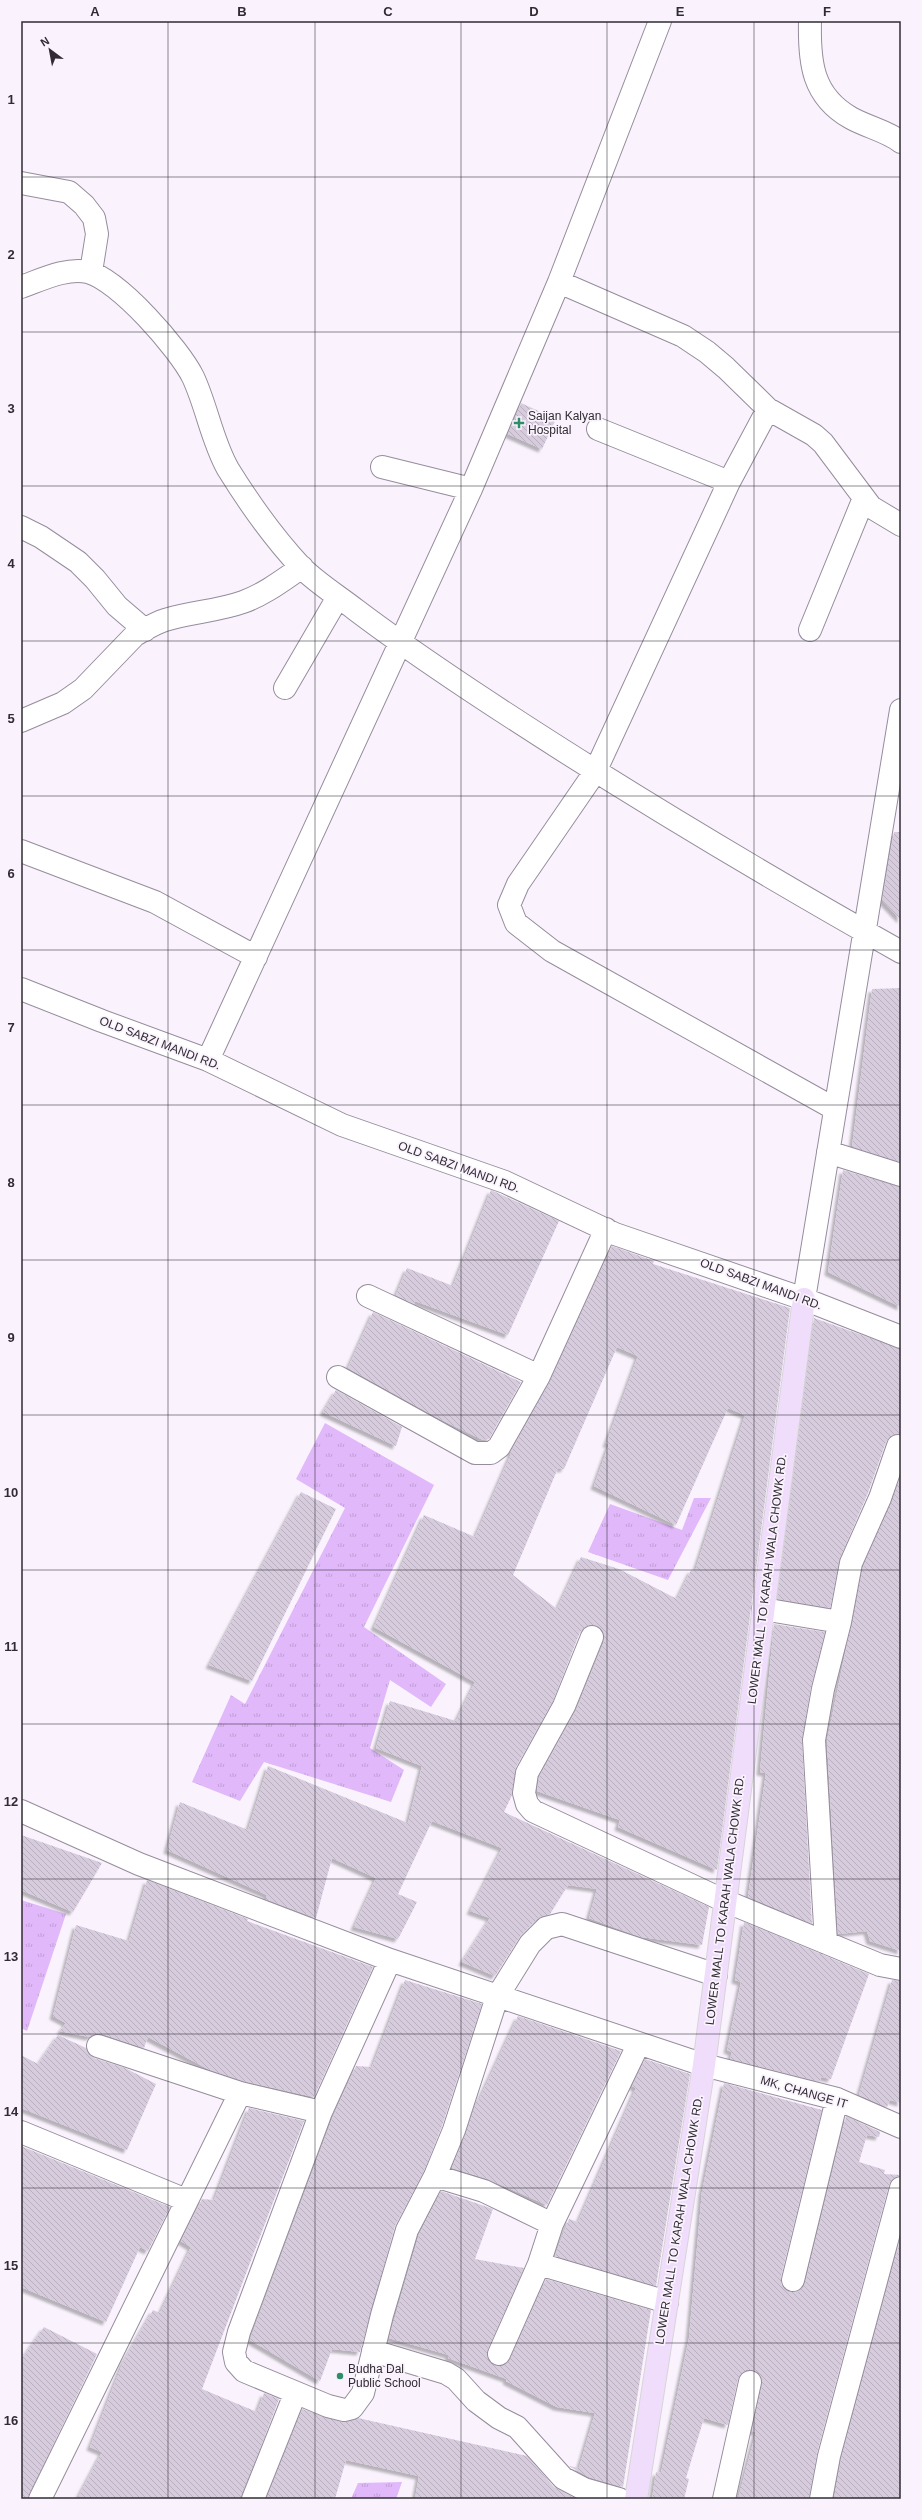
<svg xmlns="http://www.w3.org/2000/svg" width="922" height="2520" viewBox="0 0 922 2520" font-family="Arial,sans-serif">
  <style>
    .grass { fill: url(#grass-tufts) }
    .building { fill: url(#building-back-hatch); fill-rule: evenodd; filter: url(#shadow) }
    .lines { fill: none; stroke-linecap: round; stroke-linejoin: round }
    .minor-casing { stroke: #968c9d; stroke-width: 24 }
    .major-casing { stroke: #d6d5d6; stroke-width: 24 }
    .minor { stroke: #fff; stroke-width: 22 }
    .major { stroke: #efddfb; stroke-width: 22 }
    .grid { fill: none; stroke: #312c33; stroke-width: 1; stroke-opacity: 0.55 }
    .poi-dot { fill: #2e8e67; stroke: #faf3fe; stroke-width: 1.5 }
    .labels { text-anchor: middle; stroke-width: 3.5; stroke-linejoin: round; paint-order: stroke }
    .poi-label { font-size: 12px; fill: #312c33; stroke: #faf3fe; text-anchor: start }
    .street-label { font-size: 12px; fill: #312c33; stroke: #faf3fe }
    .neatline { fill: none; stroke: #312c33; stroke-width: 1.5 }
    .grid-label { font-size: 13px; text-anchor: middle; font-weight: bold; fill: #312c33 }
  </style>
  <defs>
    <pattern id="grass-tufts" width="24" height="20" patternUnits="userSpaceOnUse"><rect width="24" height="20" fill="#e1b8fa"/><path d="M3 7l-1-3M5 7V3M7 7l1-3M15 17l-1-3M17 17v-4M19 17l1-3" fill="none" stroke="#c29ed7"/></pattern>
    <pattern id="building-back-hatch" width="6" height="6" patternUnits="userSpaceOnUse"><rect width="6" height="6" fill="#d7ccde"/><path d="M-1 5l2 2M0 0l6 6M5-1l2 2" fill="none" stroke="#b9afbf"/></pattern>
    <filter id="shadow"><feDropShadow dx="-3.5" dy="3.5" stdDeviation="1" flood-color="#0004"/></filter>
  </defs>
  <rect width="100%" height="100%" fill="#faf3fe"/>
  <path class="grass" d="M 325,1423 L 434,1485 L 364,1627 L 446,1684 L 431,1707 L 390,1680 L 370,1748 L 404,1770 L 391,1802 L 264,1762 L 240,1801 L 192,1782 L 231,1695 L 245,1704 L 345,1508 L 296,1479 Z
    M 694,1498 L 711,1498 L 668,1580 L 588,1552 L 610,1504 L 682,1530 Z
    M 21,1900 L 66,1914 L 27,2031 L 21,2028 Z
    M 402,2482 L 396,2499 L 351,2499 L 358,2483 Z"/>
  <path class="building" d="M 521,403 L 556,419 L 542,449 L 508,434 Z
    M 894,832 L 901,832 L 901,920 L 882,900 Z
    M 901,988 L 901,1162 L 852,1147 L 872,989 Z
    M 843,1170 L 901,1187 L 901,1307 L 828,1272 Z
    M 491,1190 L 559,1221 L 508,1335 L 415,1301 L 414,1304 L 396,1295 L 407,1268 L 453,1286 Z
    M 612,1246 L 654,1261 L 653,1264 L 790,1308 L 717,1870 L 618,1827 L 620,1820 L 537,1791 L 539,1777 L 576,1711 L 604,1642 L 602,1630 L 596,1625 L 585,1627 L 580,1632 L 553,1701 L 516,1767 L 512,1795 L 504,1812 L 709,1907 L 702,1945 L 641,1937 L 589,1918 L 597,1889 L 568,1885 L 550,1914 L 537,1919 L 521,1935 L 495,1976 L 462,1962 L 490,1918 L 470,1911 L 502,1848 L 432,1821 L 398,1894 L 417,1902 L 398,1939 L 354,1927 L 376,1878 L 332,1858 L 316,1918 L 266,1899 L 267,1895 L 167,1850 L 180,1802 L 248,1830 L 268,1766 L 408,1823 L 422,1766 L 376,1748 L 390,1701 L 456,1721 L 475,1682 L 374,1627 L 424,1515 L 475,1537 L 511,1454 L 510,1453 L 550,1381 ZM 617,1347 L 638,1356 L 606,1444 L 609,1444 L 594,1486 L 676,1525 L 728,1408 L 745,1415 L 695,1571 L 691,1570 L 677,1599 L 619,1569 L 581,1557 L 557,1609 L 513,1575 L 558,1468 L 564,1469 Z
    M 373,1312 L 521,1382 L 489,1439 L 483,1440 L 440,1419 L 348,1368 Z
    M 814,1318 L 901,1349 L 901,1434 L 890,1436 L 886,1442 L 868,1493 L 840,1558 L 830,1608 L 777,1599 Z
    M 336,1390 L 402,1427 L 396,1446 L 323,1412 Z
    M 901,1476 L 901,1951 L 870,1941 L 867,1931 L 838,1934 L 827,1741 L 863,1567 Z
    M 301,1492 L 336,1509 L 252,1681 L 209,1665 Z
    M 774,1624 L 825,1632 L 811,1687 L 802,1741 L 812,1924 L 748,1897 L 766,1773 L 760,1772 Z
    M 21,1835 L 102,1863 L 73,1912 L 21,1890 Z
    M 147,1880 L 248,1919 L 247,1921 L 373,1967 L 314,2097 L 243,2081 L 210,2070 L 148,2037 L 144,2048 L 102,2034 L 95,2034 L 89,2037 L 60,2031 L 66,2023 L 53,2016 L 76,1925 L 129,1941 Z
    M 744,1922 L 869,1974 L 831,2079 L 821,2077 L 820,2082 L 730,2059 L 732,2052 L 727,2050 L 741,1982 L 735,1980 Z
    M 405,1980 L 482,2004 L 442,2126 L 424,2171 L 395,2226 L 360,2352 L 332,2349 L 320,2381 L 250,2340 L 333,2117 L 356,2066 L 372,2067 Z
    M 892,1980 L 901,1981 L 901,2103 L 890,2100 L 887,2107 L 859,2095 Z
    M 518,2016 L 621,2051 L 547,2205 L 488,2179 L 452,2168 L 477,2099 L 479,2100 Z
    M 58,2035 L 86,2048 L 94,2058 L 125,2068 L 156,2084 L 127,2150 L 21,2108 L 21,2055 L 38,2064 Z
    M 645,2059 L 690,2074 L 656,2286 L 555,2256 L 569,2219 L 578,2222 L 636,2088 L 632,2086 Z
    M 724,2083 L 822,2110 L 781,2277 L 781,2284 L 790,2292 L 797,2292 L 805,2283 L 846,2116 L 880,2132 L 879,2137 L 867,2135 L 859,2162 L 885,2170 L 884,2174 L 901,2175 L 892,2179 L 889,2185 L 817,2453 L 809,2499 L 738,2499 L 756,2432 L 752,2431 L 762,2385 L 759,2373 L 752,2370 L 746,2370 L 738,2379 L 728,2425 L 704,2418 L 686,2478 L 689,2479 L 684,2499 L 652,2499 L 656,2472 L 661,2473 L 689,2338 L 702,2192 Z
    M 249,2108 L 304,2121 L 202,2389 L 257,2412 L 264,2393 L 279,2399 L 241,2499 L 77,2499 L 102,2452 L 90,2447 L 123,2362 L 153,2310 L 160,2313 L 191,2247 L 181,2241 L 202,2199 L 214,2200 Z
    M 21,2146 L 170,2207 L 148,2251 L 140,2247 L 106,2322 L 21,2287 Z
    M 441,2191 L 493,2209 L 475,2259 L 524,2268 L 488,2349 L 487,2356 L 494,2365 L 501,2366 L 510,2359 L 546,2279 L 651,2310 L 623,2487 L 589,2477 L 569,2466 L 579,2468 L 595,2413 L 557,2407 L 506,2381 L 507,2379 L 448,2358 L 449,2355 L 389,2338 L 419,2235 Z
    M 901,2236 L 901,2499 L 834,2499 L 841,2459 Z
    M 44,2327 L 97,2354 L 27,2499 L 21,2499 L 21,2360 Z
    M 302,2409 L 341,2422 L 358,2418 L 527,2456 L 554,2487 L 576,2499 L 415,2499 L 419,2476 L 346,2460 L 335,2499 L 266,2499 Z"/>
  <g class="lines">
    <defs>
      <path id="minor" d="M 810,21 C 809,62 812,96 851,118 C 867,127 887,131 901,142
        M 21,183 L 69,192 L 84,205 L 94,218 L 97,234 L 91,272
        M 559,282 L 683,336 L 707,352 L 726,368 L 768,409 L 729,482 L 595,772 L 518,884 L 509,905 L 516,923 L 552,951 L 835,1109
        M 21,287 C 41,280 67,267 88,272 C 119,280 179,349 193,377 C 207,407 212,441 228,469 C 249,503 274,538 301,567 C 317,583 338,596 356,610 C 393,638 431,664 470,690 C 610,783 754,869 901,952
        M 768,409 L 814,435 L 823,443 L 871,507 L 901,525
        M 598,429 L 729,482
        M 382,467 L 471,489
        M 21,527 L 41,537 L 78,562 L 95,579 L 117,606 L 145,630
        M 810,630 L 864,498
        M 285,688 L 338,597
        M 21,721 L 63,703 L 83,689 L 135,635 C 144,630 155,623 165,620 C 191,612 218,611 243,602 C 265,594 283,580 302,567
        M 21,851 L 155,902 L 256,957
        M 21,989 L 102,1021 L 208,1060 L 342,1125 L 505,1182 L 615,1234 L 804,1299 L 901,1337
        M 208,1060 L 471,489 L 559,282 L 660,21
        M 828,1152 L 901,1175
        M 368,1296 L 539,1376
        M 804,1299 L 901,710
        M 338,1377 L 475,1453 L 491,1453 L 499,1447 L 539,1376 L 606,1229
        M 763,1609 L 840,1622
        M 592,1637 L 564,1706 L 527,1773 L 524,1793 L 527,1804 L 533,1811 L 725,1901 L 880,1965 L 901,1969
        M 21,1811 L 139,1864 L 390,1960 L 704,2065 L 837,2099 L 901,2127
        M 826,1943 L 814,1740 L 823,1689 L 840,1622 L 851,1563 L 880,1498 L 898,1446
        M 390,1960 L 321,2112 L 239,2332 L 234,2352 L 236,2362 L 244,2371 L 328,2406 L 344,2410 L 352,2408 L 363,2393 L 382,2315 L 407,2230 L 435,2176 L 454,2130 L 497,1997 L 530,1944 L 546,1928 L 562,1924 L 716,1975
        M 98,2046 L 240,2093 L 321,2112
        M 21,2132 L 186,2200
        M 435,2176 L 484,2191 L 552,2224
        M 539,2264 L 552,2224 L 638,2045
        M 793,2280 L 837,2099
        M 373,2351 L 446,2373 L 456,2379 L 476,2401 L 499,2418 L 517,2427 L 563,2478 L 584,2489 L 619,2499
        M 499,2354 L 539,2264 L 667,2302
        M 40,2499 L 240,2093
        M 253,2499 L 295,2394
        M 724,2499 L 750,2382
        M 821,2499 L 829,2456 L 901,2188"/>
      <path id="major" d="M 636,2499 L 704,2065 L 804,1299"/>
    </defs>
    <use href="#minor" class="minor-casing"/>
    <use href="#major" class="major-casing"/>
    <use href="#minor" class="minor"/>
    <use href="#major" class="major"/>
  </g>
  <path class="grid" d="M 168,21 L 168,2499M 315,21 L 315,2499M 461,21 L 461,2499M 607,21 L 607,2499M 754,21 L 754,2499M 21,177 L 901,177M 21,332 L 901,332M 21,486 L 901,486M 21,641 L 901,641M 21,796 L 901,796M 21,950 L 901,950M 21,1105 L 901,1105M 21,1260 L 901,1260M 21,1415 L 901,1415M 21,1570 L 901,1570M 21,1724 L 901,1724M 21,1879 L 901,1879M 21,2034 L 901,2034M 21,2188 L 901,2188M 21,2343 L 901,2343"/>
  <g class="poi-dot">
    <path d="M517 417h4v4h4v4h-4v4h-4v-4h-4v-4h4z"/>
    <circle cx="340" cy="2376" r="4"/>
  </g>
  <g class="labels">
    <g class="poi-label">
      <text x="528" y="420">Saijan Kalyan<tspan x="528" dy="14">Hospital</tspan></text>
      <text x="348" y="2373">Budha Dal<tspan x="348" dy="14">Public School</tspan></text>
    </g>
    <g class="street-label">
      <text transform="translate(160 1043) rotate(21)" y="4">OLD SABZI MANDI RD.</text>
      <text transform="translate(459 1167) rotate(20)" y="4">OLD SABZI MANDI RD.</text>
      <text transform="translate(761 1284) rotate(20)" y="4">OLD SABZI MANDI RD.</text>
      <text transform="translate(767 1579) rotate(-83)" y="4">LOWER MALL TO KARAH WALA CHOWK RD.</text>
      <text transform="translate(725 1900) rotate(-83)" y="4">LOWER MALL TO KARAH WALA CHOWK RD.</text>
      <text transform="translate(804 2092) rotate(16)" y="4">MK, CHANGE IT</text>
      <text transform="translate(679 2220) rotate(-81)" y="4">LOWER MALL TO KARAH WALA CHOWK RD.</text>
    </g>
  </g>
  <rect width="922" height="2520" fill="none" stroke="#faf3fe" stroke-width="44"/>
  <g transform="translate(50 50) rotate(328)" stroke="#faf3fe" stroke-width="3" paint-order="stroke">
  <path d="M0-3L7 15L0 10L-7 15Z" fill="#312c33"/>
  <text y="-6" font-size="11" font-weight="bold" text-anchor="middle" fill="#312c33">N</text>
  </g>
  <rect x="22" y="22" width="878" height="2476" class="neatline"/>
  <g class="grid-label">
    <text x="95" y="16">A</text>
    <text x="242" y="16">B</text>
    <text x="388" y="16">C</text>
    <text x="534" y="16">D</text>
    <text x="680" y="16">E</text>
    <text x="827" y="16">F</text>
    <text x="11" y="104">1</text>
    <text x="11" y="259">2</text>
    <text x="11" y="413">3</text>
    <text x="11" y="568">4</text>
    <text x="11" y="723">5</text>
    <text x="11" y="878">6</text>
    <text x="11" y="1032">7</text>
    <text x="11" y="1187">8</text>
    <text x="11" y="1342">9</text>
    <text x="11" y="1497">10</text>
    <text x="11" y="1651">11</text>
    <text x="11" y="1806">12</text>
    <text x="11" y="1961">13</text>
    <text x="11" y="2116">14</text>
    <text x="11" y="2270">15</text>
    <text x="11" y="2425">16</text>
  </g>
</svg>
